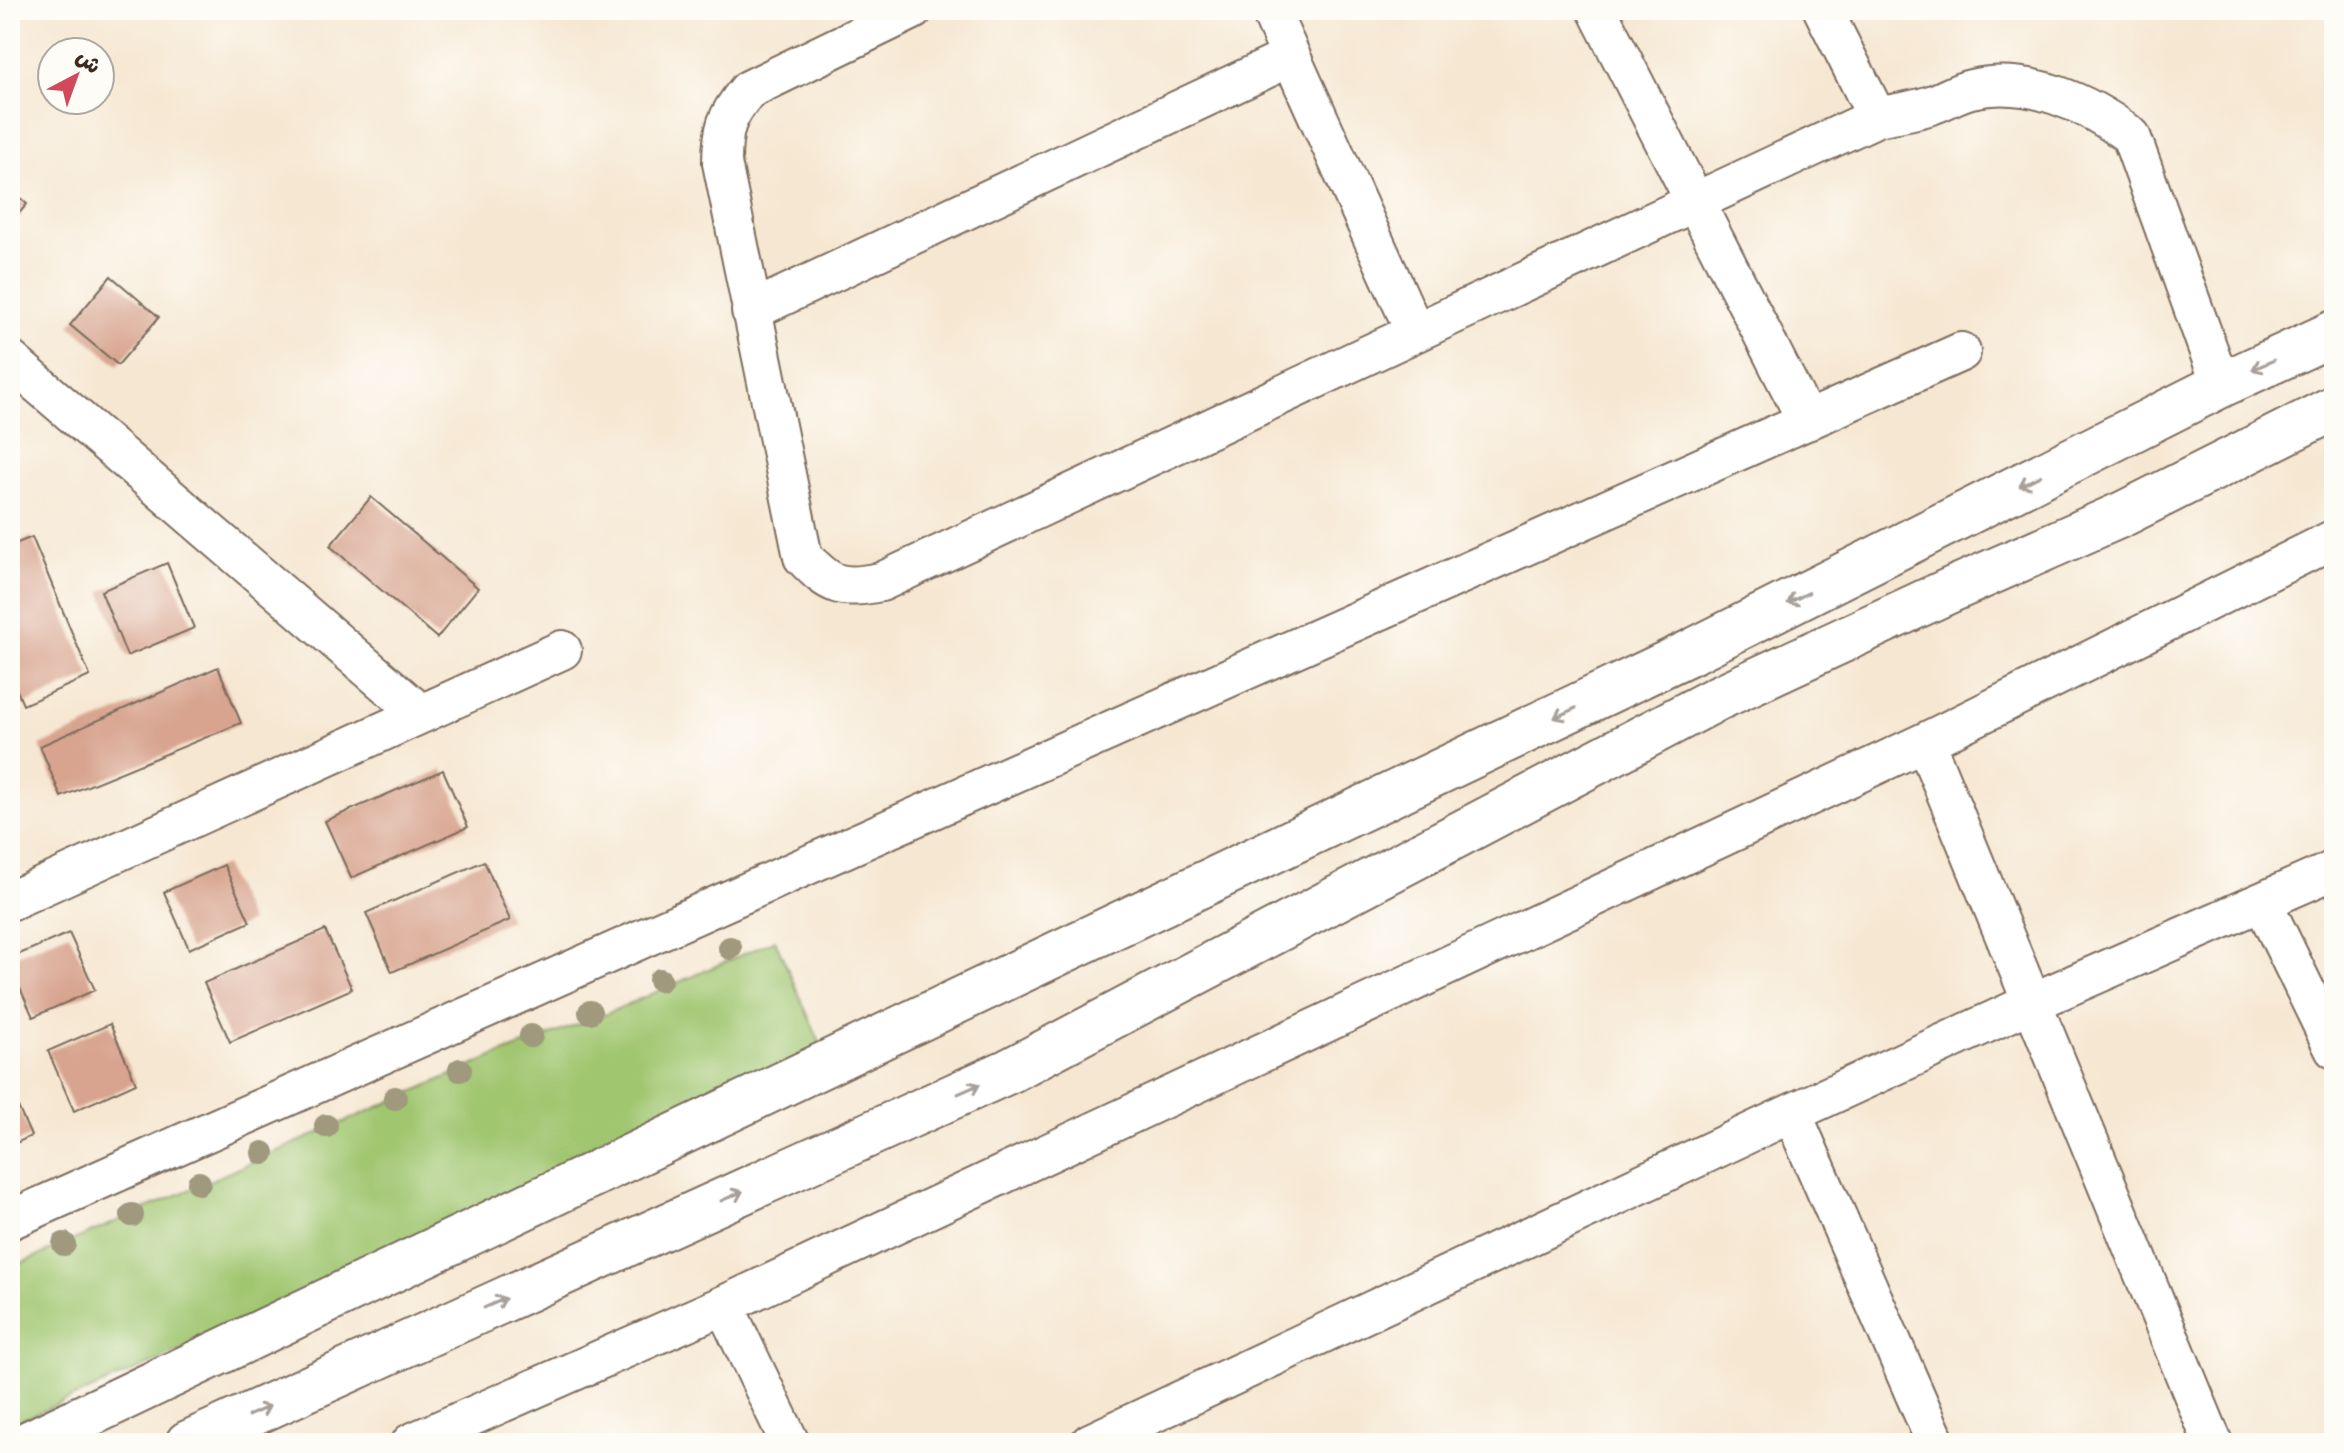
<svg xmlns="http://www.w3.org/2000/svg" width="2344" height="1453" viewBox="0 0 2344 1453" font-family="'Playpen Sans','Playpen Sans Arabic',sans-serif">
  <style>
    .green { fill: #a0c670; stroke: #6e7847; stroke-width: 2 }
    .building { fill: #d8a48f }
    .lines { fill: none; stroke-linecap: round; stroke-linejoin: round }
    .street-casing { stroke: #7c6c5d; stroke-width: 42 }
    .highway-casing { stroke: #7c6c5d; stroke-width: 48 }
    .street { stroke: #fff; stroke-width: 38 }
    .highway { stroke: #fff; stroke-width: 44 }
    .tree { fill: #a0997d }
    .oneway { stroke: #a79f9a }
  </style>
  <rect width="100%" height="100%" fill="#fdfcf7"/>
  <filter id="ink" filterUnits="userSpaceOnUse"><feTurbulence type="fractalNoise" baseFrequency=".0125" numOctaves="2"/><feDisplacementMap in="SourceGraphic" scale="16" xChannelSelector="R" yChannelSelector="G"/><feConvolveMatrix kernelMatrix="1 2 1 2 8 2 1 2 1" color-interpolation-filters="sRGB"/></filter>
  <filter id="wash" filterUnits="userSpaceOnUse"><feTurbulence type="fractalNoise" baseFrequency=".006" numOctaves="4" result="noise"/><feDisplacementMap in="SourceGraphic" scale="32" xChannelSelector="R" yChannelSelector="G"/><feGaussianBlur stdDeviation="1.8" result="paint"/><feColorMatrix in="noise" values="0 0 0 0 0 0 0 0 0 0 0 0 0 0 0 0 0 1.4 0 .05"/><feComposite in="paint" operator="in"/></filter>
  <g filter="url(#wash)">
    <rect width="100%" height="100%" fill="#f6e7d2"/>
    <path class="green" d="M 775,940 L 824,1052 L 482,1219 L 10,1425 L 10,1268 L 495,1056 L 606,1014 Z"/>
    <g id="blocks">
      <path class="building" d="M 10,189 L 27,204 L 10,224 Z
        M 111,276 L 159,317 L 118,365 L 70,325 Z
        M 371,497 L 478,588 L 437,638 L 330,546 Z
        M 32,537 L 90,676 L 23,705 L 10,674 L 10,546 Z
        M 167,563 L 194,628 L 127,656 L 101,591 Z
        M 218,667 L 241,723 L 61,797 L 40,746 Z
        M 443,770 L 468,827 L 351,878 L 325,821 Z
        M 484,861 L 510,920 L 392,972 L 366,913 Z
        M 224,865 L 250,922 L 189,949 L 164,892 Z
        M 325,930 L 352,989 L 230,1042 L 204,983 Z
        M 69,933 L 95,990 L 33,1017 L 10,966 L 10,958 Z
        M 110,1024 L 136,1083 L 74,1111 L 48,1051 Z
        M 10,1089 L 31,1136 L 10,1146 Z"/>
    </g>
  </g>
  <g filter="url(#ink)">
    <use href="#blocks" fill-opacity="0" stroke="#7c6c5d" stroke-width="2"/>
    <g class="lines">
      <defs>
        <path id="street" d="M 913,10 L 748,90 C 726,116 722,129 722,163 L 803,557 C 831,586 840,590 881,582 L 1877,117 C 1894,113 1914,111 1931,105 C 1944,101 1957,92 1971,89 C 2027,76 2087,102 2131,136 L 2221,385
          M 1270,10 L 1415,332
          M 1597,10 L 1807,421
          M 1823,10 L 1877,117
          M 751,311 L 1291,57
          M 10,360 L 421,714
          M 1925,742 L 2213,1443
          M 10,901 L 562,650
          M 2263,903 L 2334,1049
          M 1792,1113 L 1936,1443
          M 10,1220 L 1961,352
          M 724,1305 L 790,1443
          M 411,1443 L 724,1305 L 1925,742 L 2334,539
          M 1090,1443 L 1792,1113 L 2031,1003 L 2334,870"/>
        <path id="highway" d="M 29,1443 L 1693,651 L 2221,385 L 2334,333
          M 188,1443 L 1009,1071 L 1718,698 L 1953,589 L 2123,514 L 2334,408"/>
      </defs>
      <use href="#street" class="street-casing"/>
      <use href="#highway" class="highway-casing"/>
      <use href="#street" class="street"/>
      <use href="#highway" class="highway"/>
    </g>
    <g class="tree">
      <circle cx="730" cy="948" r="12"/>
      <circle cx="660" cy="980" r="12"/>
      <circle cx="590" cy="1012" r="12"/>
      <circle cx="531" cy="1036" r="12"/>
      <circle cx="460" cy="1070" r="12"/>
      <circle cx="395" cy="1098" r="12"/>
      <circle cx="326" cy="1126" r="12"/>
      <circle cx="263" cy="1153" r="12"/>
      <circle cx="199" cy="1183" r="12"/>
      <circle cx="132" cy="1215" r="12"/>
      <circle cx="64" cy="1244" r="12"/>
    </g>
    <defs><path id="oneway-shaft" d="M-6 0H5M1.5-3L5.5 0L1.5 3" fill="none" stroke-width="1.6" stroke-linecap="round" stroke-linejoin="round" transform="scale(2)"/></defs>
    <g class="oneway">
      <use href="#oneway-shaft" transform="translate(2263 365) rotate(156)"/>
      <use href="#oneway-shaft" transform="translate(2030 481) rotate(153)"/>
      <use href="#oneway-shaft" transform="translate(1798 598) rotate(153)"/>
      <use href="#oneway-shaft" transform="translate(1565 713) rotate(155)"/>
      <use href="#oneway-shaft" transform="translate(969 1089) rotate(-24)"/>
      <use href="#oneway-shaft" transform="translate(732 1196) rotate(-24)"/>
      <use href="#oneway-shaft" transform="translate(495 1303) rotate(-24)"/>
      <use href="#oneway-shaft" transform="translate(259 1411) rotate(-24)"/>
    </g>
  </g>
  <rect width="2344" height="1453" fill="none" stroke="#fdfcf7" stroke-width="40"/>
  <g transform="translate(76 76) rotate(41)"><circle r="38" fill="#fdfcf7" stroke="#afa8a0" stroke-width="2"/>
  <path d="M0-6L14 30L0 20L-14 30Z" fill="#d1495b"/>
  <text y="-12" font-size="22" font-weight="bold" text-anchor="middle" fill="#3b2a1e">ش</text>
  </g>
</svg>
